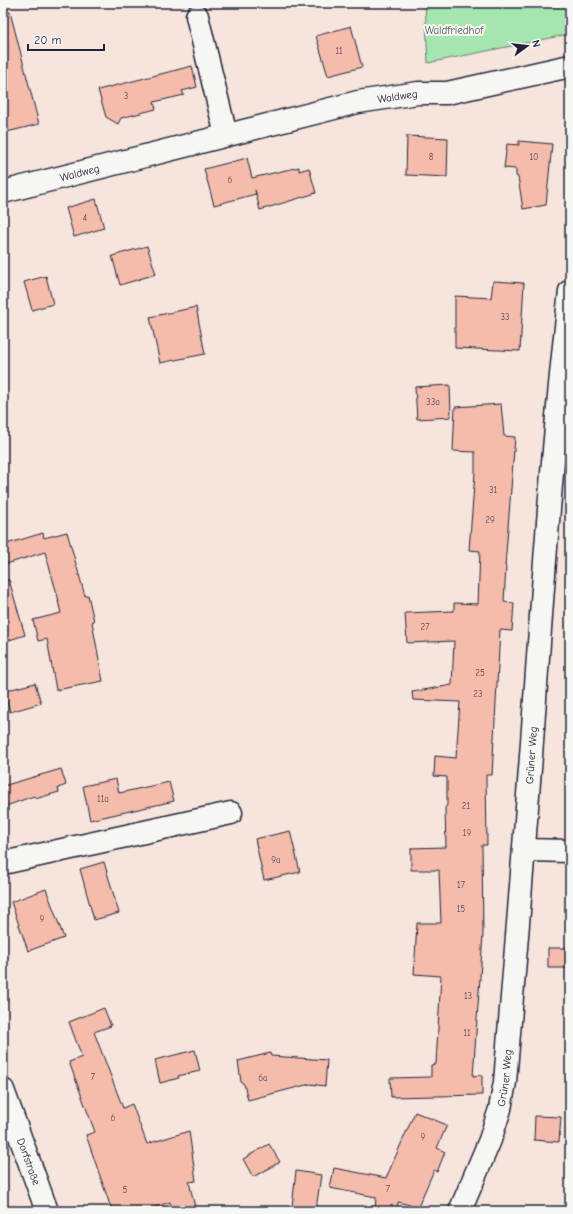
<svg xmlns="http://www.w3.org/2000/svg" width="573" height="1214" viewBox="0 0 573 1214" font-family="'Comic Neue',sans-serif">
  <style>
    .green { fill: #a5e5ae; stroke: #648474 }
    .building { fill: #f5bcab; stroke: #22223b }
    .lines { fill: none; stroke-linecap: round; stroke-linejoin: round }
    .minor-casing { stroke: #22223b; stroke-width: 25 }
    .minor { stroke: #f6f6f2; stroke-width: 22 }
    .labels { text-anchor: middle; stroke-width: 4; stroke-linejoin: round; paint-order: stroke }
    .number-label { font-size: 9px; fill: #574857 }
    .park-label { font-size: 11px; fill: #495c5e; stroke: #f6f6f2 }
    .street-label { font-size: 11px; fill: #22223b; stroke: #f6f6f2 }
  </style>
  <rect width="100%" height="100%" fill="#f6e5dd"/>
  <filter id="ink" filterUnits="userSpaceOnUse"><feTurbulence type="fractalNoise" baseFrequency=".025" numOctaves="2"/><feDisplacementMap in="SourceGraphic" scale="8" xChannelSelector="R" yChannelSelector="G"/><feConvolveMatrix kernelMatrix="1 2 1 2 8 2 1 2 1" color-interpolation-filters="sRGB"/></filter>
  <g filter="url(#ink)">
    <path class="green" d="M 425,3 L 570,3 L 570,34 L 428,63 Z"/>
    <path class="building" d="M 10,12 L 39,124 L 3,133 L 3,13 Z
      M 351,26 L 362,67 L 328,76 L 316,36 Z
      M 192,66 L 197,87 L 182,91 L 184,95 L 154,102 L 156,109 L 121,118 L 118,124 L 106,117 L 98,90 Z
      M 407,136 L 448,138 L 447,177 L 406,175 Z
      M 519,141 L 552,144 L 546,205 L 523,209 L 518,177 L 516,176 L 516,169 L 504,168 L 507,144 L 519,145 Z
      M 247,158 L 252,178 L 299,167 L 299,171 L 309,168 L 316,193 L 260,210 L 255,190 L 256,194 L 214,205 L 204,169 Z
      M 96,199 L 104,228 L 74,237 L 66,208 Z
      M 147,246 L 156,274 L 120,285 L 112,256 Z
      M 46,276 L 53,304 L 32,310 L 24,282 Z
      M 493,281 L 524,283 L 520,351 L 455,348 L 455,296 L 491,298 Z
      M 196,307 L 205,354 L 160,363 L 150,317 Z
      M 450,385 L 451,417 L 417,419 L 415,387 Z
      M 501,404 L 504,436 L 515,437 L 505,566 L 506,566 L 504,602 L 514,603 L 512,631 L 500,630 L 492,775 L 486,775 L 487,845 L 482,845 L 483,935 L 473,1076 L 482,1075 L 482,1095 L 391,1097 L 390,1078 L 431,1077 L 431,1065 L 436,1064 L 441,976 L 414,974 L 417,923 L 441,923 L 439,870 L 411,870 L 411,848 L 446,847 L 445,808 L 447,805 L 447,777 L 434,776 L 435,756 L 456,758 L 460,702 L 413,700 L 412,692 L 452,685 L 454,641 L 407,643 L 405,613 L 454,611 L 454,603 L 478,604 L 480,551 L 469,550 L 475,473 L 475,452 L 453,451 L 455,407 Z
      M 67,532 L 85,596 L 88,595 L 94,621 L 92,622 L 103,681 L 56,690 L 47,639 L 38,641 L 33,620 L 61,613 L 58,601 L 59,601 L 45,552 L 3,565 L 3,545 L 43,533 L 44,538 Z
      M 3,580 L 9,580 L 25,635 L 3,642 Z
      M 35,683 L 41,703 L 10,712 L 4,691 Z
      M 61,769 L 66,785 L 58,788 L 59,792 L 35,799 L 34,796 L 3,807 L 3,786 Z
      M 116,779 L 119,793 L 169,782 L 174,801 L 90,820 L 83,786 Z
      M 290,831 L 300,872 L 264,880 L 255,839 Z
      M 104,862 L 119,913 L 94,920 L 80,869 Z
      M 46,889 L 64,938 L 28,951 L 11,902 Z
      M 548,948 L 570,948 L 570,968 L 548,968 Z
      M 104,1008 L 111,1026 L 94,1032 L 123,1108 L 132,1104 L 147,1144 L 189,1131 L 196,1181 L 189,1182 L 196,1211 L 173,1211 L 170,1202 L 144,1211 L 112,1211 L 86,1135 L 95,1132 L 69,1062 L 82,1057 L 69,1022 Z
      M 195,1050 L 200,1071 L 178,1076 L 179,1078 L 160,1083 L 155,1060 Z
      M 270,1053 L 271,1056 L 327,1060 L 325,1086 L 310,1084 L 248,1100 L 244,1084 L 241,1082 L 238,1061 Z
      M 415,1112 L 447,1125 L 437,1148 L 445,1152 L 437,1172 L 434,1170 L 418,1207 L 398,1202 L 397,1211 L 375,1211 L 376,1197 L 330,1188 L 334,1168 L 386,1178 Z
      M 535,1116 L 561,1117 L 559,1142 L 534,1140 Z
      M 269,1144 L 280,1162 L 253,1177 L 243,1159 Z
      M 296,1171 L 321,1175 L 316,1209 L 292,1207 Z"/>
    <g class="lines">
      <defs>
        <g id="minor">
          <path d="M 197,16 L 226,135"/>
          <path id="s1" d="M 3,192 L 358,102 L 418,93 L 447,93 L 570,66"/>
          <path d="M 524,850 L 570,851"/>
          <path d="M 3,863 L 231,813"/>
          <path id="s2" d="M 3,1090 L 47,1211"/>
          <path id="s3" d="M 460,1211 L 490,1140 L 500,1109 L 505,1082 C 514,973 523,865 531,756 C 542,601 552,446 570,291"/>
        </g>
      </defs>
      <use href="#minor" class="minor-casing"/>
      <use href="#minor" class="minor"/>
    </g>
  </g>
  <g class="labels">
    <g class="number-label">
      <text x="339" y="54">11</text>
      <text x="126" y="99">3</text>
      <text x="431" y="160">8</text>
      <text x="534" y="160">10</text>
      <text x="230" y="183">6</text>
      <text x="85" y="221">4</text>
      <text x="505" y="320">33</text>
      <text x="433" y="405">33a</text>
      <text x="493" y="493">31</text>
      <text x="490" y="523">29</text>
      <text x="425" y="630">27</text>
      <text x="480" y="676">25</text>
      <text x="478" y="697">23</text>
      <text x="103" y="802">11a</text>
      <text x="466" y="809">21</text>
      <text x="467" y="836">19</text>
      <text x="276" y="863">9a</text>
      <text x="461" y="888">17</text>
      <text x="461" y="912">15</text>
      <text x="42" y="922">9</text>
      <text x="468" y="999">13</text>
      <text x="467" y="1036">11</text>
      <text x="93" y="1080">7</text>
      <text x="263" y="1081">6a</text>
      <text x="113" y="1121">6</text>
      <text x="423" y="1140">9</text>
      <text x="388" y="1192">7</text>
      <text x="125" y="1193">5</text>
    </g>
    <g class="park-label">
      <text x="454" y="34">Waldfriedhof</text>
    </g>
    <g class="street-label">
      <text dy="4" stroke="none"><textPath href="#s1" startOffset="406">Waldweg</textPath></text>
      <text dy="4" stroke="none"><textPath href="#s1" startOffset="79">Waldweg</textPath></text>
      <text dy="4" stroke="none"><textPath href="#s3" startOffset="465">Grüner Weg</textPath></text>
      <text dy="4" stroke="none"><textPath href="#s3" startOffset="141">Grüner Weg</textPath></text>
      <text dy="4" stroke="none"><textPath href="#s2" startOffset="76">Dorfstraße</textPath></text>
    </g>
  </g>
  <rect width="573" height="1214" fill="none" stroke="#f6f6f2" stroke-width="16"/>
  <rect x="8" y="8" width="557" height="1198" fill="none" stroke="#22223b" stroke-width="1.5" filter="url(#ink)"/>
  <g transform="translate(527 46) rotate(75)" stroke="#f6f6f2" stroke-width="3" paint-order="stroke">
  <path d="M0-3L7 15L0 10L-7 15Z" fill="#22223b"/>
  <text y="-6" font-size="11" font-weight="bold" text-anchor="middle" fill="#22223b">N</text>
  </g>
  <path d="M28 44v6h76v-6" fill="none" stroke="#22223b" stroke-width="2"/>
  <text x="34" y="44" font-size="12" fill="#22223b" stroke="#f6f6f2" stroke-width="3" paint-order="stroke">20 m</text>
</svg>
